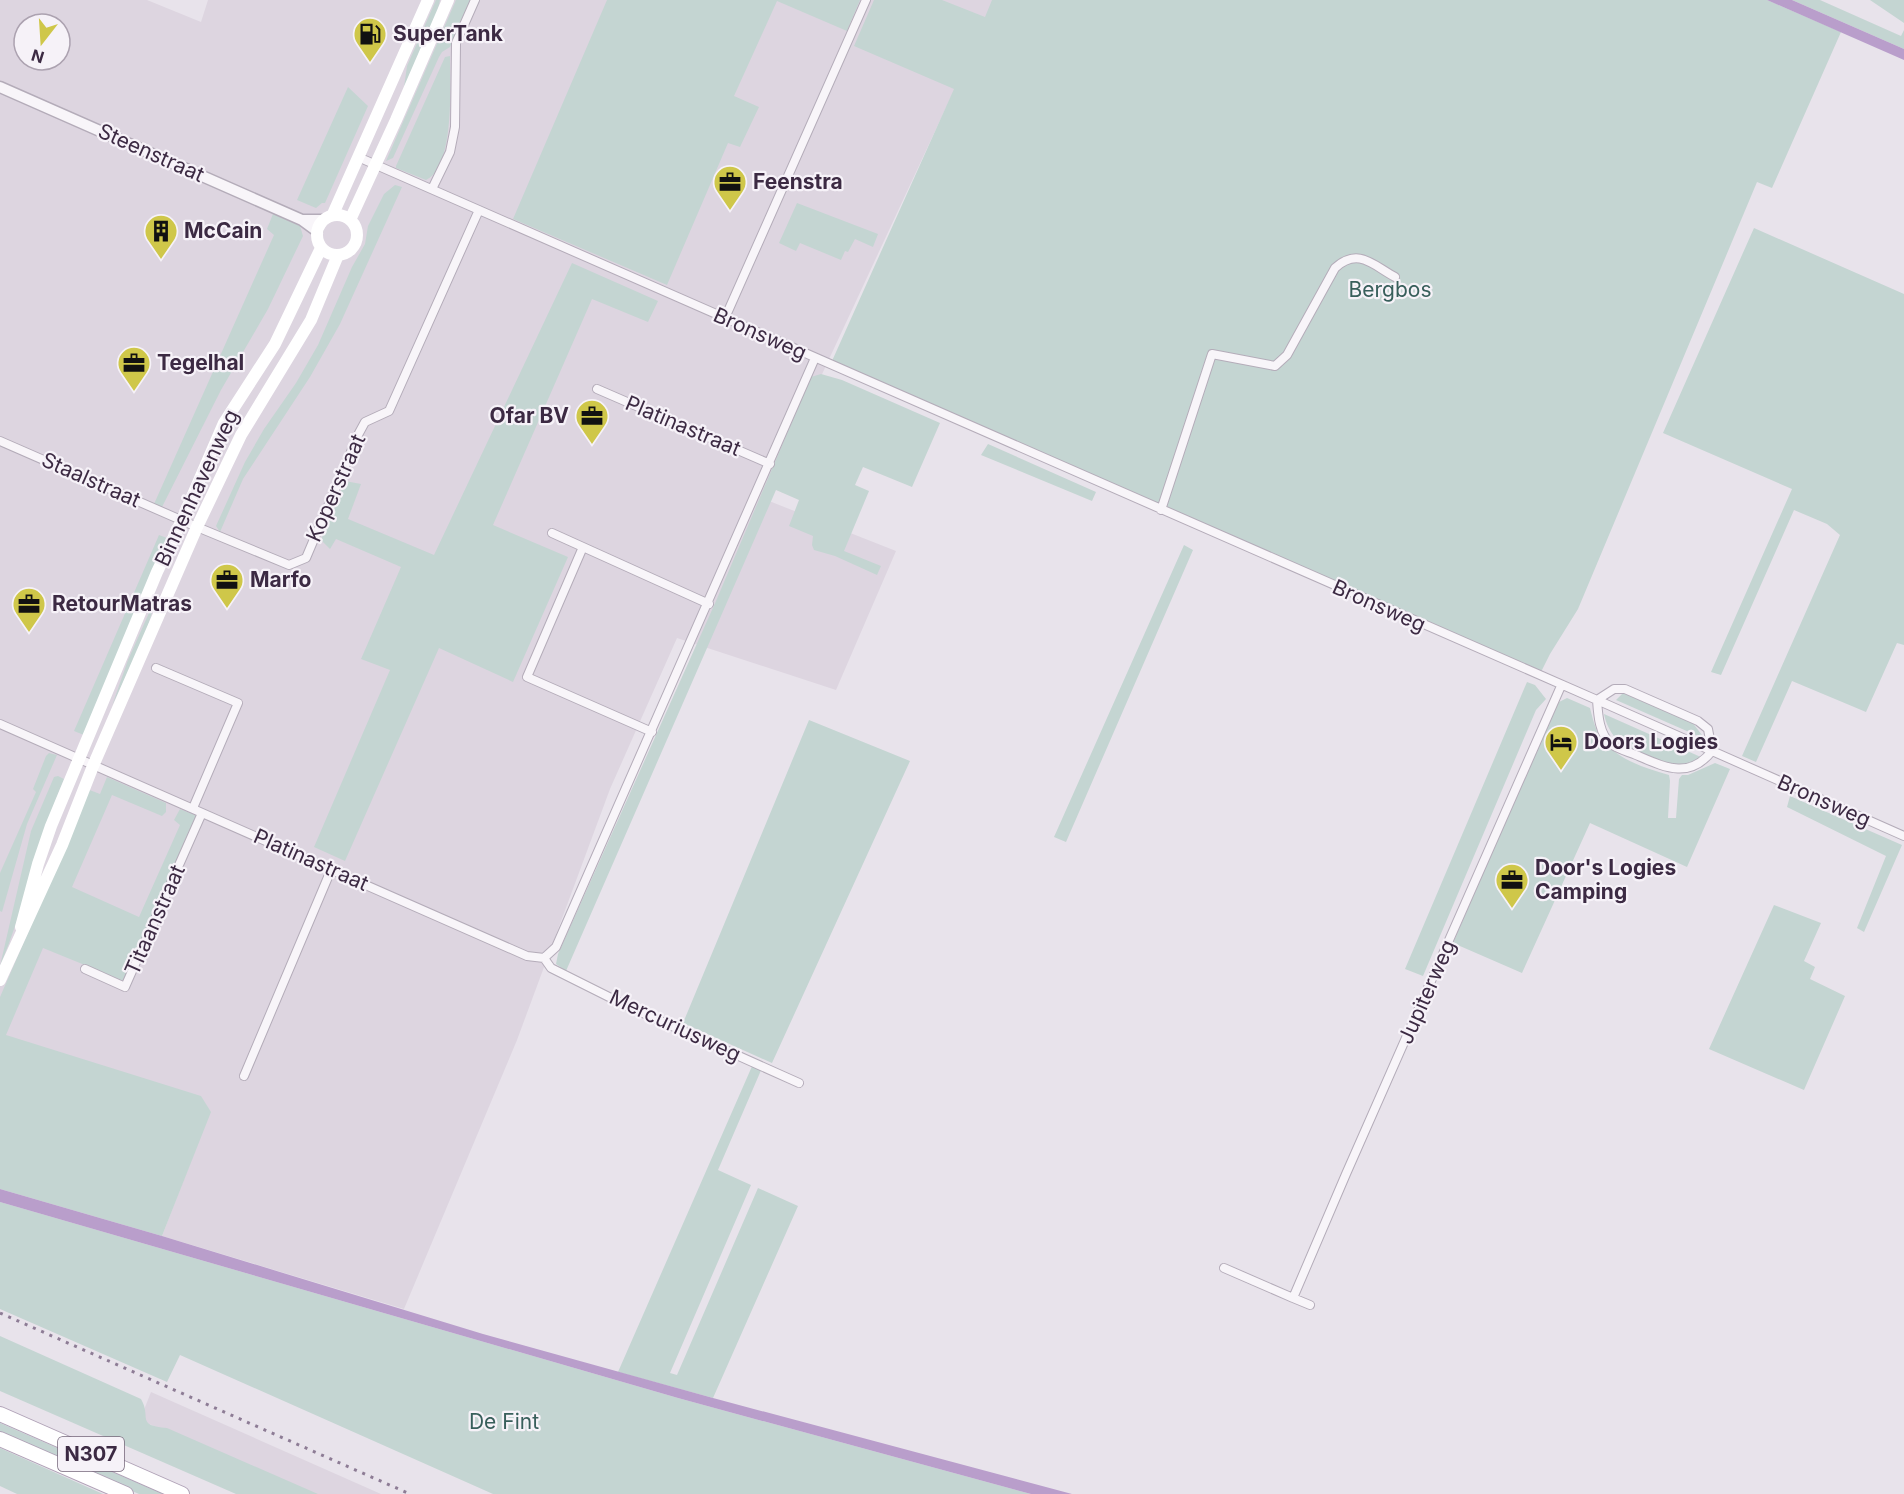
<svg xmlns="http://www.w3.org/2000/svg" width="1904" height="1494" viewBox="0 0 1904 1494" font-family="Inter,sans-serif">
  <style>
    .built { fill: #ddd5e0; fill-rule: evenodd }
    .green { fill: #c4d5d2 }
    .water { fill: #b99ecb }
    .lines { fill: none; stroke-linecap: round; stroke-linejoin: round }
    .minor-casing { stroke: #b4acb9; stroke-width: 10 }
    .tertiary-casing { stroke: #b4acb9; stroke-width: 13 }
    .primary-casing { stroke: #b0a2b7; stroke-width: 16 }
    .minor { stroke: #f8f5f9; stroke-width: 8 }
    .tertiary { stroke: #f8f5f9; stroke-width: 10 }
    .secondary { stroke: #fff; stroke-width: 12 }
    .primary { stroke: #fff; stroke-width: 14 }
    .rail { stroke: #8d7c95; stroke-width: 3; stroke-dasharray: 3 6; stroke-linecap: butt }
    .labels { text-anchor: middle; stroke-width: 4.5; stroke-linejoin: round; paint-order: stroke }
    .shield { fill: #f6f2f8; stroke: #746679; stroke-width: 1.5 }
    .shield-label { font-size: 20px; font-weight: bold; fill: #3c2a43 }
    .poi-label { font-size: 21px; font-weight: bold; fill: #3c2a43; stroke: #f6f2f8; text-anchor: start }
    .street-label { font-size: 21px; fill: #3c2a43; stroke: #f6f2f8 }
    .park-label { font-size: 21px; fill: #385f5b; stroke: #f6f2f8 }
  </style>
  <rect width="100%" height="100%" fill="#e8e3eb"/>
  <path class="built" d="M 0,0 L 147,0 L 201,22 L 208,0 L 996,0 L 764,499 L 896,551 L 836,690 L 677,638 L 610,789 L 517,1040 L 404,1309 L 162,1236 L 210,1112 L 0,1039 ZM 24,24 L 60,24 L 60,60 L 24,60 Z
    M 151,1392 L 381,1494 L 311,1494 L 140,1420 Z"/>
  <path class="green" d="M 436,0 L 440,0 L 436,18 L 404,87 L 407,66 Z
    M 456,0 L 470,0 L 450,47 L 442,52 L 439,57 L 393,158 L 386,161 Z
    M 607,0 L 860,0 L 847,31 L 777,1 L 734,96 L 759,107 L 740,147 L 728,143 L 667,285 L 513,219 Z
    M 874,0 L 942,0 L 985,17 L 992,0 L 1767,0 L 1841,32 L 1772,188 L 1757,182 L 1578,609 L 1550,654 L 1539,676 L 1195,520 L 832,361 L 954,89 L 854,46 Z
    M 1792,0 L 1820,0 L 1901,36 L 1904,30 L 1904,49 Z
    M 1870,0 L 1904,0 L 1904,23 Z
    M 450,56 C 450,83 455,168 426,180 L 396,168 L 396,166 L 445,57 Z
    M 348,87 L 368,106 L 325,203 L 322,203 L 316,208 L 297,200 Z
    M 395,185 L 402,187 L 340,324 L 310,377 L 243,479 L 220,532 L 216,526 L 245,462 L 264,429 L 296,383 L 318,345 L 352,267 L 365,244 L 368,226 L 384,194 Z
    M 797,203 L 878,234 L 873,247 L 855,239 L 848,252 L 845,251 L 841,260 L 800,243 L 796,251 L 779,243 Z
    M 273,214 L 300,226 L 303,236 L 268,309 L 221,390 L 162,507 L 154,504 L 274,235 L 267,229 Z
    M 1754,228 L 1904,294 L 1904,645 L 1897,643 L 1866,712 L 1792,681 L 1756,762 L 1742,756 L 1840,535 L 1827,524 L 1794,510 L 1721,675 L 1711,672 L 1792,489 L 1663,433 Z
    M 572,263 L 658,301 L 648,322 L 592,299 L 493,525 L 568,557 L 513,682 L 439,648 L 345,861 L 314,847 L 390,670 L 361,659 L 401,567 L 336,539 L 330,549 L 321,540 L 345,481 L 361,484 L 348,519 L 434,555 Z
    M 821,374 L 842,380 L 940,423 L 912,487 L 863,467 L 855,485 L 869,491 L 844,551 L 881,566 L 877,575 L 835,556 L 814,550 L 812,545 L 813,536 L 789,526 L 799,500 L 776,490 L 566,971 L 556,964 L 558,954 L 716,601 L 811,377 Z
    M 988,444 L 1096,492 L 1092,501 L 981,455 Z
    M 159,535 L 167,538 L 84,735 L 74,731 Z
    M 1184,545 L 1193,550 L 1066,842 L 1054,837 Z
    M 157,595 L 146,633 L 112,706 L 128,660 Z
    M 1527,682 L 1535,685 L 1546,699 L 1536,710 L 1423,976 L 1405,969 Z
    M 1623,693 L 1692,722 L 1705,739 L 1616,700 Z
    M 1567,698 L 1590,708 C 1592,716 1594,724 1597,731 C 1611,758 1642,767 1669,775 L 1670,781 L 1668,818 L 1676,818 L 1679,779 L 1682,775 L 1688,775 L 1715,763 L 1730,769 L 1687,867 L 1590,823 L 1522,973 L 1453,943 L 1552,713 L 1559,702 Z
    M 1604,714 L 1703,758 C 1697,760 1691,763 1685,764 C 1667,767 1628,753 1616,739 C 1610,731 1606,724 1604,714 Z
    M 809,720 L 910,761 L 772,1063 L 683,1023 Z
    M 49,753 L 57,755 L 27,824 L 2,912 L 0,911 L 0,873 L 36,792 L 33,789 L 46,756 Z
    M 58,776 L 64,779 C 38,840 26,905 0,966 L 31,831 L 54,777 Z
    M 107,777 L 166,803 L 166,812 L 162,816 L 112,795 L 72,887 L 139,917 L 180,825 L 174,820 L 180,809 L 197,816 L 124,981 L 43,948 L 6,1035 L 201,1096 L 211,1112 L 162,1236 L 0,1189 L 0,997 L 57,866 L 87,789 L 100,794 Z
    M 1790,796 L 1902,845 L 1864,932 L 1857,928 L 1886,856 L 1787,807 Z
    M 1774,905 L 1821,923 L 1804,961 L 1815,967 L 1810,979 L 1845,996 L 1804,1090 L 1709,1049 Z
    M 753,1064 L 762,1068 L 718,1170 L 751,1185 L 670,1373 L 677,1375 L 758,1188 L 798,1206 L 713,1398 L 618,1372 Z
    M 0,1202 L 678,1398 L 1031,1494 L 493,1494 L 180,1355 L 167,1382 L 0,1309 Z
    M 0,1336 L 141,1399 C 152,1418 135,1425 167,1428 L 318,1494 L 236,1494 L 0,1391 Z
    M 0,1423 L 163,1494 L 139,1494 L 0,1434 Z
    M 0,1448 L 103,1494 L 17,1494 L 0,1486 Z"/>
  <path class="water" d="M 1767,0 L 1792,0 L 1904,49 L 1904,60 Z
    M 0,1189 L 162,1236 L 483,1334 L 713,1398 L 1072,1494 L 1031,1494 L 678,1398 L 0,1202 Z"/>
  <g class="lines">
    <defs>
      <path id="minor" d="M 358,157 L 1597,700 L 1904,836
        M 432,189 L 450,152 L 455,127 L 456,43 L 475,0
        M 725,318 L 866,0
        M 597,389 L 770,464
        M 0,441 L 197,527 L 289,565 L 306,558 L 359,433 L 365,422 L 389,411 L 479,210
        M 1161,510 L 1212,354 L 1275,366 L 1287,355 L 1335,268 C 1358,247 1373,265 1395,277
        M 552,533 L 709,604
        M 583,547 L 527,677 L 652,732
        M 156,668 L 238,703 L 193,808
        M 1614,689 L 1625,689 L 1698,721 L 1708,729 L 1712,751 C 1689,780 1664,767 1636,755 C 1629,752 1617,749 1611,744 C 1599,734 1598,714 1597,700 Z
        M 0,724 L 527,956 L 544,958 L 556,947 L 815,358
        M 544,958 L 551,968 L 625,1005 L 799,1083
        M 85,969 L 125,987 L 202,813
        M 244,1076 L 331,870
        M 1224,1268 L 1293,1298 L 1346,1174 L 1561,686
        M 1293,1298 L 1310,1305"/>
      <path id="tertiary" d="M 0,87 L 302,220 L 317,231
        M 302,220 L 323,220"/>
      <path id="primary" d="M 0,1414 L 182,1494
        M 0,1439 L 126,1494"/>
    </defs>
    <use href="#minor" class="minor-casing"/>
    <use href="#tertiary" class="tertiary-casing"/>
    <use href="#primary" class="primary-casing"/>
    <use href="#minor" class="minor"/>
    <use href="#tertiary" class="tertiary"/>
    <path class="secondary" d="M 333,214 L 428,0
      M317 235a20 20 0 1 1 40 0a20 20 0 1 1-40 0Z
      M 350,220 L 396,120 L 448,0
      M 21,927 L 38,864 L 51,826 L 157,572 L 182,520 L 224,423 L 275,344 L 321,248
      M 0,980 L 62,845 L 93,766 L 197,527 L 241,435 L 311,320 L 338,255"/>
    <use href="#primary" class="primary"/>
    <path class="rail" d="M 0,1313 L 410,1494"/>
  </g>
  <defs>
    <symbol id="fuel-pin" viewBox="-11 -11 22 30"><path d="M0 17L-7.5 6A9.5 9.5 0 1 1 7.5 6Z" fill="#cfc749" stroke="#f6f2f8"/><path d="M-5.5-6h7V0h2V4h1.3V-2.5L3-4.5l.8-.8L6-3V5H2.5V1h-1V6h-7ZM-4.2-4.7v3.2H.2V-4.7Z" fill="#111"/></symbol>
    <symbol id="office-pin" viewBox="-11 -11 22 30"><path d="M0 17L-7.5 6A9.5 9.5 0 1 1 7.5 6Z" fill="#cfc749" stroke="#f6f2f8"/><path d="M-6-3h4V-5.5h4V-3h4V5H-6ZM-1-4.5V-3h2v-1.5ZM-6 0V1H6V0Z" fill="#111"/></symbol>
    <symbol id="building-pin" viewBox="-11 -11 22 30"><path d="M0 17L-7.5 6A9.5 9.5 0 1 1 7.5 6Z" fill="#cfc749" stroke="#f6f2f8"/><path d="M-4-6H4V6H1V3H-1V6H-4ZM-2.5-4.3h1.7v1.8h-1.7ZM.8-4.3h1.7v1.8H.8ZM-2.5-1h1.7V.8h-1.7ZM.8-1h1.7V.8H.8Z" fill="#111"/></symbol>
    <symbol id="hotel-pin" viewBox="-11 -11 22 30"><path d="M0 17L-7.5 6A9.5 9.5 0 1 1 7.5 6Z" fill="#cfc749" stroke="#f6f2f8"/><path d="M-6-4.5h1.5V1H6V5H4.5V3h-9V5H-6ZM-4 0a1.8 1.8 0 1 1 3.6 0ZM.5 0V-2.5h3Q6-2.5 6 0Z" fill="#111"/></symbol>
  </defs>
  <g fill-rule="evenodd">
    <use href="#fuel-pin" x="351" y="15" width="38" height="52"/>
    <use href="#office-pin" x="711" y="163" width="38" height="52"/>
    <use href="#building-pin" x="142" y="212" width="38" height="52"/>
    <use href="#office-pin" x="115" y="344" width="38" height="52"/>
    <use href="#office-pin" x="573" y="397" width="38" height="52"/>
    <use href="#office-pin" x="208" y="561" width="38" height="52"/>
    <use href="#office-pin" x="10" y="585" width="38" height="52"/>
    <use href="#hotel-pin" x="1542" y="723" width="38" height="52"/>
    <use href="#office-pin" x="1493" y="861" width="38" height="52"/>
  </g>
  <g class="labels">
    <rect class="shield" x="58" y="1437" width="66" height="34" rx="4.5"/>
    <g class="shield-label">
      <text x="91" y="1461">N307</text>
    </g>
    <g class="poi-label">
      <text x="393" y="41">SuperTank</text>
      <text x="753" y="189">Feenstra</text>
      <text x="184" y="238">McCain</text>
      <text x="157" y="370">Tegelhal</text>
      <text x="569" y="423" text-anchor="end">Ofar BV</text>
      <text x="250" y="587">Marfo</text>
      <text x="52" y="611">RetourMatras</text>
      <text x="1584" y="749">Doors Logies</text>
      <text x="1535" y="875">Door's Logies<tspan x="1535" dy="24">Camping</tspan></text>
    </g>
    <g class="street-label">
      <text transform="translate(151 153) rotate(24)" y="7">Steenstraat</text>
      <text transform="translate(760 334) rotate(24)" y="7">Bronsweg</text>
      <text transform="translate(683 426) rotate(23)" y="7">Platinastraat</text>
      <text transform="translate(91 480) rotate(24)" y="7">Staalstraat</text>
      <text transform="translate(197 488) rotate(-65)" y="7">Binnenhavenweg</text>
      <text transform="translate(336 488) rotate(-66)" y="7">Koperstraat</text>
      <text transform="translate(1379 606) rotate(24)" y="7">Bronsweg</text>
      <text transform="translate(1824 801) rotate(24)" y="7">Bronsweg</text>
      <text transform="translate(311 860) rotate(24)" y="7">Platinastraat</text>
      <text transform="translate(155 920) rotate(-66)" y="7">Titaanstraat</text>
      <text transform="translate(1427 992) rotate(-66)" y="7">Jupiterweg</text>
      <text transform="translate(675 1026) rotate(25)" y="7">Mercuriusweg</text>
    </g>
    <g class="park-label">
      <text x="1390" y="297">Bergbos</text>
      <text x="504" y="1429">De Fint</text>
    </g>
  </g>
  <g transform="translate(42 42) rotate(197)"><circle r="28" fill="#f6f2f8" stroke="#aca2b0" stroke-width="1.5"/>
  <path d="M0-4.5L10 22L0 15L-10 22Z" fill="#cfc749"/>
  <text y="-9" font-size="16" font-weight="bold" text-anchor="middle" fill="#3c2a43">N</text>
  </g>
</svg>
